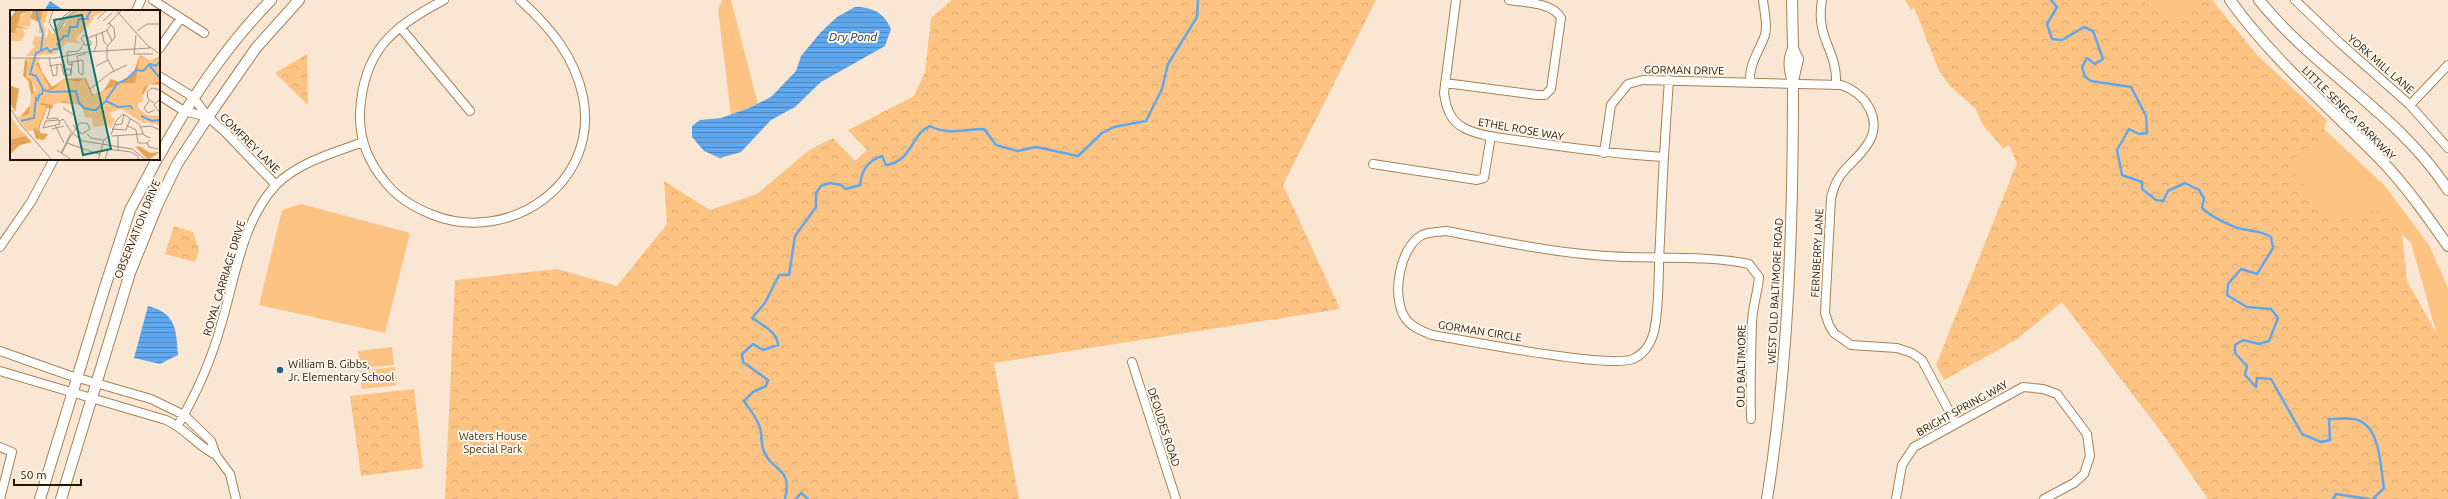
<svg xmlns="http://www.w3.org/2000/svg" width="2448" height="499" viewBox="0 0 2448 499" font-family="Ubuntu,sans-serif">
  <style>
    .grass { fill: #fdc383 }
    .park { fill: url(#park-crowns) }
    .water { fill: url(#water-rules) }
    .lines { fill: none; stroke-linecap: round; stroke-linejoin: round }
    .stream { stroke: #60a8ed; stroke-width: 2.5 }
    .minor-casing { stroke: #a98153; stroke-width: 10 }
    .tertiary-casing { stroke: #a98153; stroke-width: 12 }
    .minor { stroke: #fff; stroke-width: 8 }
    .tertiary { stroke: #fff; stroke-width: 10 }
    .poi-dot { fill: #1f5e94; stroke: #fff6ec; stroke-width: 1.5 }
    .labels { text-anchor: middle; stroke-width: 4; stroke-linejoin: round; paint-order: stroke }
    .street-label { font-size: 11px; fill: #241503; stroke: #fff6ec }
    .poi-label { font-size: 11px; fill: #241503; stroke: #fff6ec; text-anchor: start }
    .park-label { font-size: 11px; fill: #4d320f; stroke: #fff6ec }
    .water-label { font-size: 12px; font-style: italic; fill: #0f2d49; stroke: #fff6ec }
    .inset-river { fill: none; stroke: #60a8ed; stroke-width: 2 }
    .inset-road { fill: none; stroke: #a49380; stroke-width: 1 }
    .view { fill: #0f766e; fill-opacity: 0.15; stroke: #0f766e; stroke-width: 2 }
    .inset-edge { fill: none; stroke: #241503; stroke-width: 2 }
  </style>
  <defs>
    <pattern id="park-crowns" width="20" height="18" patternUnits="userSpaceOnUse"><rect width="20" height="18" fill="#fdc383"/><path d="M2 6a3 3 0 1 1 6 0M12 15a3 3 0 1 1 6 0" fill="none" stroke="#d9a770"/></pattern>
    <pattern id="water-rules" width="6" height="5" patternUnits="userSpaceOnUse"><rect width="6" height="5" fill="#60a8ed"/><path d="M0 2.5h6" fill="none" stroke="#4f88be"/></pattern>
  </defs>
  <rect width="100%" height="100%" fill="#f9e7d4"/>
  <path class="grass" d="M 722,0 L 731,0 L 758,104 L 731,115 L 718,10 Z
    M 2139,0 L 2203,0 L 2213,15 L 2210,23 L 2152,13 Z
    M 2323,128 L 2385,186 L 2429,245 L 2448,288 L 2448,374 L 2411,243 L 2383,218 L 2317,225 L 2272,168 Z
    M 301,204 L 410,233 L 385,333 L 259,305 L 282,210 Z
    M 392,347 L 394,365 L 360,368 L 358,351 Z
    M 395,367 L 397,385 L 362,389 L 360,371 Z"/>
  <path class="park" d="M 952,0 L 1376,0 L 1283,185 L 1340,309 L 994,363 L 1019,499 L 445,499 L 455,280 L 557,269 L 617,286 L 667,224 L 664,181 L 710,210 L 757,194 L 809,150 L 833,138 L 855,161 L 867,150 L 848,130 L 914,96 L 925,72 L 931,18 Z
    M 1905,0 L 2137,0 L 2177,18 L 2204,0 L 2212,0 L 2258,56 L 2327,120 L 2319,144 L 2286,163 L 2331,219 L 2379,210 L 2401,226 L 2407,281 L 2442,343 L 2448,341 L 2448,499 L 2208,499 L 2162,433 L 2062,302 L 2017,339 L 1944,380 L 1936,365 L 2017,163 L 2009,145 L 2003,148 L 1982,124 L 1976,109 L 1950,86 L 1939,71 L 1914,7 L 1911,10 Z
    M 307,54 L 308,105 L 275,73 Z
    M 174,226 L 193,232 L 199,251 L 195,262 L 165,254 Z
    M 414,389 L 423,468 L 361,476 L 350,396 Z"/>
  <path class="water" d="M 50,1 L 65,11 L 44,11 Z
    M 855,7 C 873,7 884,13 891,29 L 885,46 L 821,82 L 795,107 L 771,120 L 741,152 L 720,158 L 704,151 L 692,137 L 692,126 L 700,120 L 721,118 L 749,108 L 771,97 L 796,71 L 801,56 L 821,32 L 837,17 Z
    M 148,306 C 176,313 176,329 178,355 L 160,364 L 134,358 Z"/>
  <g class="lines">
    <path class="stream" d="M 2051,0 L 2057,7 L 2047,24 L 2052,39 L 2062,40 L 2084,27 L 2093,31 L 2103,59 L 2095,64 L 2087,58 L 2082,67 L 2085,77 L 2091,81 L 2131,87 L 2146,116 L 2147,133 L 2139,134 L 2129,129 L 2117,150 L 2122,175 L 2142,182 L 2142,189 L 2156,200 L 2163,201 L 2168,191 L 2185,183 L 2199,190 L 2204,198 L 2202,208 C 2210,216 2235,229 2247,230 C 2257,232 2261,231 2271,237 L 2273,248 L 2257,274 L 2241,269 L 2228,284 L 2227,295 L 2247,307 L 2271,309 L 2278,318 L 2269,341 L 2259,344 L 2243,340 L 2235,345 L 2235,353 L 2247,366 L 2245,375 L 2256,387 L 2257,378 L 2271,379 L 2302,434 L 2321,442 L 2330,440 L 2329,419 C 2337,419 2346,418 2354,419 C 2381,424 2380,466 2384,488 L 2373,499
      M 785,499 C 793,465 771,473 763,449 C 761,443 762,434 760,428 C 758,419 749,409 744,401 L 753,392 L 766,386 L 768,380 L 743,362 L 742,354 L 753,344 L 763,350 L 778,345 C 777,331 763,326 752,318 L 765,303 L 779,275 L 789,275 L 795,236 L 816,207 L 816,193 L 821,186 L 830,183 L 841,185 L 846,189 L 860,185 C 862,170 867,161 882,156 L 886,165 C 912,162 911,134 930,126 C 949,136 963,129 984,129 L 996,145 L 1018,151 L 1036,147 L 1078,156 L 1102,133 L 1114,127 L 1146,121 L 1162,89 L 1168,64 L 1197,17 L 1198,0
      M 796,499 L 801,493 L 808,499
      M 2333,499 L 2336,494 L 2369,499"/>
    <defs>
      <path id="minor" d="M 153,0 L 204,33
        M 444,0 C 392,27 363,51 360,113 C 359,140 369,163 386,183 C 398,198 415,208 433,215 C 510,245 600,183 583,97 C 575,57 550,27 520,0
        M 1456,0 L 1444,93 C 1446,107 1450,121 1464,128 C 1482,137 1504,138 1523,141 C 1570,148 1616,154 1663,157
        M 1822,0 C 1815,39 1838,50 1836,85
        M 2295,0 L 2340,43 L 2410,105 L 2448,148
        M 136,11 L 141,0
        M 400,27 L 470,111
        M 159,49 L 181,18
        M 159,76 L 193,97 L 208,117 L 225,132 L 276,185
        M 1669,80 C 1665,134 1662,187 1660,241 C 1658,268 1660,298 1655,326 C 1653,340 1646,353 1633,359 C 1609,369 1465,340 1432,335 C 1422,331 1409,326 1404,316 C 1392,295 1399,248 1422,235 C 1428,232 1439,232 1446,231 C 1495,240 1544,251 1594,255 C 1643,260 1701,254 1749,264 L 1759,277 C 1758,292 1752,308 1752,323 C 1751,355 1750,387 1751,419
        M 1750,82 C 1749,63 1759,52 1765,35 C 1768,24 1764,11 1763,0
        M 1445,83 L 1537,95 L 1545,95 L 1551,89 L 1561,18 C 1552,2 1525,3 1509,0
        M 159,95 L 184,111 L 208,117
        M 2410,105 L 2448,65
        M 1604,153 L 1611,105 L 1628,84 L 1643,80 L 1841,85 C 1866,93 1884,121 1867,145 C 1852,167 1838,168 1831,198 L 1825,313 L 1829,325 L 1834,333 L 1851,345 L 1897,348 L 1912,353 L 1922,360 L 1956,424
        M 1373,164 L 1477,180 L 1484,178 L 1491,136
        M 0,247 L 31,202 L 54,159
        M 0,351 L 68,375 L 151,399 L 184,415 L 211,441 L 216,455 L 230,474 L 236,499
        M 1132,362 L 1176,499
        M 0,371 L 166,420 C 185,428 197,446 216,455
        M 178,425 C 197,393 211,361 221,325 C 235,279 242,221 276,185 C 299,162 333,153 363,142
        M 0,447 L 12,452 L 0,499
        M 1896,499 L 1902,465 L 1914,447 L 2023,387 L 2043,389 L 2057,394 L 2087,434 L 2090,456 L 2084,474 L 2074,483 L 2044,499"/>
      <path id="tertiary" d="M 1792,0 L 1793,49 L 1798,59 L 1793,81
        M 2230,0 C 2273,60 2329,107 2381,160 C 2406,186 2427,216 2448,246
        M 2259,0 C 2315,70 2399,114 2448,190
        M 159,156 C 190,100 226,46 271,0
        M 40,499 L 104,290 L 130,210 L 157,159
        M 61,499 L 130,273 L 157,206 L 177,164 L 208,117 L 256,48 L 299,0
        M 1767,499 C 1789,361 1793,223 1793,83 C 1790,71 1787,61 1793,49"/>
    </defs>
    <use href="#minor" class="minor-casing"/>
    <use href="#tertiary" class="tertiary-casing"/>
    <use href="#minor" class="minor"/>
    <use href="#tertiary" class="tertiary"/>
  </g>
  <circle class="poi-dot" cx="280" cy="370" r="4"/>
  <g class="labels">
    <g class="street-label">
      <text transform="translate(2381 64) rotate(41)" y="4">YORK MILL LANE</text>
      <text transform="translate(1684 70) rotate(1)" y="4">GORMAN DRIVE</text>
      <text transform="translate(2349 113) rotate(45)" y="4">LITTLE SENECA PARKWAY</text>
      <text transform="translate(1521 129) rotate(10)" y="4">ETHEL ROSE WAY</text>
      <text transform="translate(250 143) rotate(45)" y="4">COMFREY LANE</text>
      <text transform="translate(137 229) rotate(-68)" y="4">OBSERVATION DRIVE</text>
      <text transform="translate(1817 253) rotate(-87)" y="4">FERNBERRY LANE</text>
      <text transform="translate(224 278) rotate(-73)" y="4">ROYAL CARRIAGE DRIVE</text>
      <text transform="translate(1775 291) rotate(-87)" y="4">WEST OLD BALTIMORE ROAD</text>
      <text transform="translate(1480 331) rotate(9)" y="4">GORMAN CIRCLE</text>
      <text transform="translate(1741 366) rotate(-89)" y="4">OLD BALTIMORE</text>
      <text transform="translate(1962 408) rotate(-29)" y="4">BRIGHT SPRING WAY</text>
      <text transform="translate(1164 427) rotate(72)" y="4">DEOUDES ROAD</text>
    </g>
    <g class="poi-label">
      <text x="288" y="368">William B. Gibbs,<tspan x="288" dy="13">Jr. Elementary School</tspan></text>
    </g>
    <g class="park-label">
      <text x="493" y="440">Waters House<tspan x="493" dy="13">Special Park</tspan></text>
    </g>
    <g class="water-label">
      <text x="853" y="41">Dry Pond</text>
    </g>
  </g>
  <g transform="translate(10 10)">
    <rect width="150" height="150" fill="#f9e7d4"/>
    <path d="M 11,0 L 21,0 L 20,17 L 7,16 L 9,7 L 17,3 ZM 33,0 L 39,0 L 34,14 L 32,12 L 36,21 L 32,35 L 38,24 L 38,18 L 42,24 L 48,23 L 49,27 L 40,29 L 42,45 L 34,43 L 29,44 L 29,46 L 16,46 L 25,37 L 22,33 L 25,26 L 31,27 L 33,24 L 33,22 L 29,24 L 29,12 ZM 6,18 L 13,19 L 15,24 L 11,31 L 0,31 L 0,23 L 3,24 Z" fill="#fdc383"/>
    <path d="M 7,0 L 18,2 L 11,4 L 7,16 L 20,19 L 6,18 L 5,23 L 0,23 L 0,10 ZM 23,0 L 33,0 L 30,13 L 20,8 ZM 130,45 L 140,51 L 150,46 L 150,75 L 139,74 L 133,85 L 66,94 L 44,92 L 42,99 L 37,98 L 30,116 L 30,123 L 38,124 L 34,130 L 26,129 L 23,119 L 20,121 L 9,108 L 23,92 L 18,70 L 13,66 L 15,50 L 17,49 L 24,82 L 39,79 L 26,56 L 28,51 L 32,62 L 42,77 L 54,69 L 76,68 L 83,85 L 93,81 L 101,69 L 109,72 L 123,64 ZM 0,75 L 9,79 L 5,102 L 0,93 ZM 9,119 L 22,132 L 10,135 L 0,144 L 0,123 ZM 125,136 L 131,137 L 140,143 L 150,142 L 138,150 Z" fill="#e6a353"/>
    <path d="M 70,0 L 95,1 L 83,7 L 83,10 L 66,28 L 71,34 L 58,32 L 45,44 L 19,46 L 22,39 L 30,35 L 31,27 L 48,28 L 47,24 L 52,16 L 55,17 L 57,10 ZM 130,46 L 140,51 L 150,47 L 150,71 L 135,76 L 132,82 L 133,91 L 128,93 L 128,98 L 135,104 L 137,102 L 136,105 L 150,106 L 150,116 L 144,113 L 143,115 L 138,112 L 133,113 L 111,99 L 100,102 L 101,107 L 105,109 L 101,118 L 97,115 L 83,117 L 82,108 L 75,107 L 72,96 L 54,91 L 42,95 L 31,93 L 31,95 L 37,96 L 29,115 L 30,122 L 26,118 L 17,121 L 7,107 L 19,104 L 21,86 L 26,80 L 21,70 L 16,67 L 18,48 L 30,48 L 27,54 L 39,77 L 36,82 L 44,79 L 51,71 L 56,69 L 68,72 L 74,68 L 82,86 L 110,73 L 125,73 ZM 0,105 L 9,119 L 15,126 L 0,130 Z" fill="#fdc383"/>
    <path class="inset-river" d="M 29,0 L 26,2 L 33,24 L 31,40M 139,55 L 150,68M 33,80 L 41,82 L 66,81 L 69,93 L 74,98 L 82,100 L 86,100 L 96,91 L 108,97 L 120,96 L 123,99M 96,90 L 107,74 L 117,69 L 126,60 L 133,61 L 140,54 L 146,56 L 150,51M 131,106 L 142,111 L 150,110M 11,111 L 24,108 L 26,88 L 28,90 L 29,85 L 32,84 L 33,79 L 26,66 L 20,64 L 26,43 L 37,38 L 40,42 L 44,39 L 48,39 L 49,36 L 47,34 L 54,26 L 58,26 L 60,17 L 67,17 L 69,9 L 78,9 L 77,7 L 81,0"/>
    <path class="inset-road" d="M 43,0 L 39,12 L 46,24 L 58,7 L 69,0M 106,0 L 137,35 L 150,44M 87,9 L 97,0M 0,10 L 7,0M 93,11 L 102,3M 99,13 L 104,18 L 105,27 L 97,37 L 97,48 L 104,61M 97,15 L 112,0M 47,20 L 55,8 L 66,0M 97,20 L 102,31M 44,21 L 54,6 L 61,1M 127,21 L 137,14 L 150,14M 92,22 L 94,32 L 98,36M 74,25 L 81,32 L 81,35 L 75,35 L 71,29 ZM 78,28 L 96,21 L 101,15M 84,41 L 87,34 L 86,24M 125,44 L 143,44M 124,45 L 126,25M 0,48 L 45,48 L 77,42 L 140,38M 39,48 L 43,66 L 47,65 L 47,54M 58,52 L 62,52 L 68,51 L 72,50 L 73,51 L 73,65 L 69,63 L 68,54 L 68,51 L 67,47 L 67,46 L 76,44M 63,55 L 58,54 L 57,42 L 69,41 L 74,33M 39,56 L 51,54 L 54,65 L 61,65 L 62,52M 86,56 L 98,50M 55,65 L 56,59 L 60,59 L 61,65M 80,79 L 100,63 L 117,55M 150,89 L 144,95 L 150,103M 139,91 L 134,98 L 138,103 L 145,100M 144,93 L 138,89 L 137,82 L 142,78 L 150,80M 0,98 L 11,115 L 42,150M 53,98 L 64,105M 40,99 L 37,109 L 47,108 L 48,110M 49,110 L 50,114 L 33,118 L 36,111 ZM 50,111 L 53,109 L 62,123 L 73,131 L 122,139 L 136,150M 45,115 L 54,133M 105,115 L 112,114 L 114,104M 118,116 L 126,120 L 128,133 L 137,133 L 140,130M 131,117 L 141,116 L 150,120M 42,119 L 54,116M 102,119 L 116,120 L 120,109M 77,124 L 81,128 L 93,130M 101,125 L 106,111 L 113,104 L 129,114 L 134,125 L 140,128M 102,126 L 133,124M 57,133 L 91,145M 137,133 L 139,137 L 148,139M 47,140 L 62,150M 108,141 L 108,126M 51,143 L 61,123M 52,143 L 60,127 L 66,119 L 68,115 L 70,113 L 77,113 L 80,119 L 72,124 L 66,119 L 63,115M 88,150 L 94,130 L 100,126M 95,150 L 98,139 L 121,142 L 128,146 L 128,150"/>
    <path class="view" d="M 72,5 L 101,139 L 73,145 L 44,10 Z"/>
    <rect width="150" height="150" class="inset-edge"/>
  </g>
  <path d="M14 479v6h67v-6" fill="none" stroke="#241503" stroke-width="2"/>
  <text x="20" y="479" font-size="12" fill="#241503" stroke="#fff6ec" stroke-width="3" paint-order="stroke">50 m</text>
</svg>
